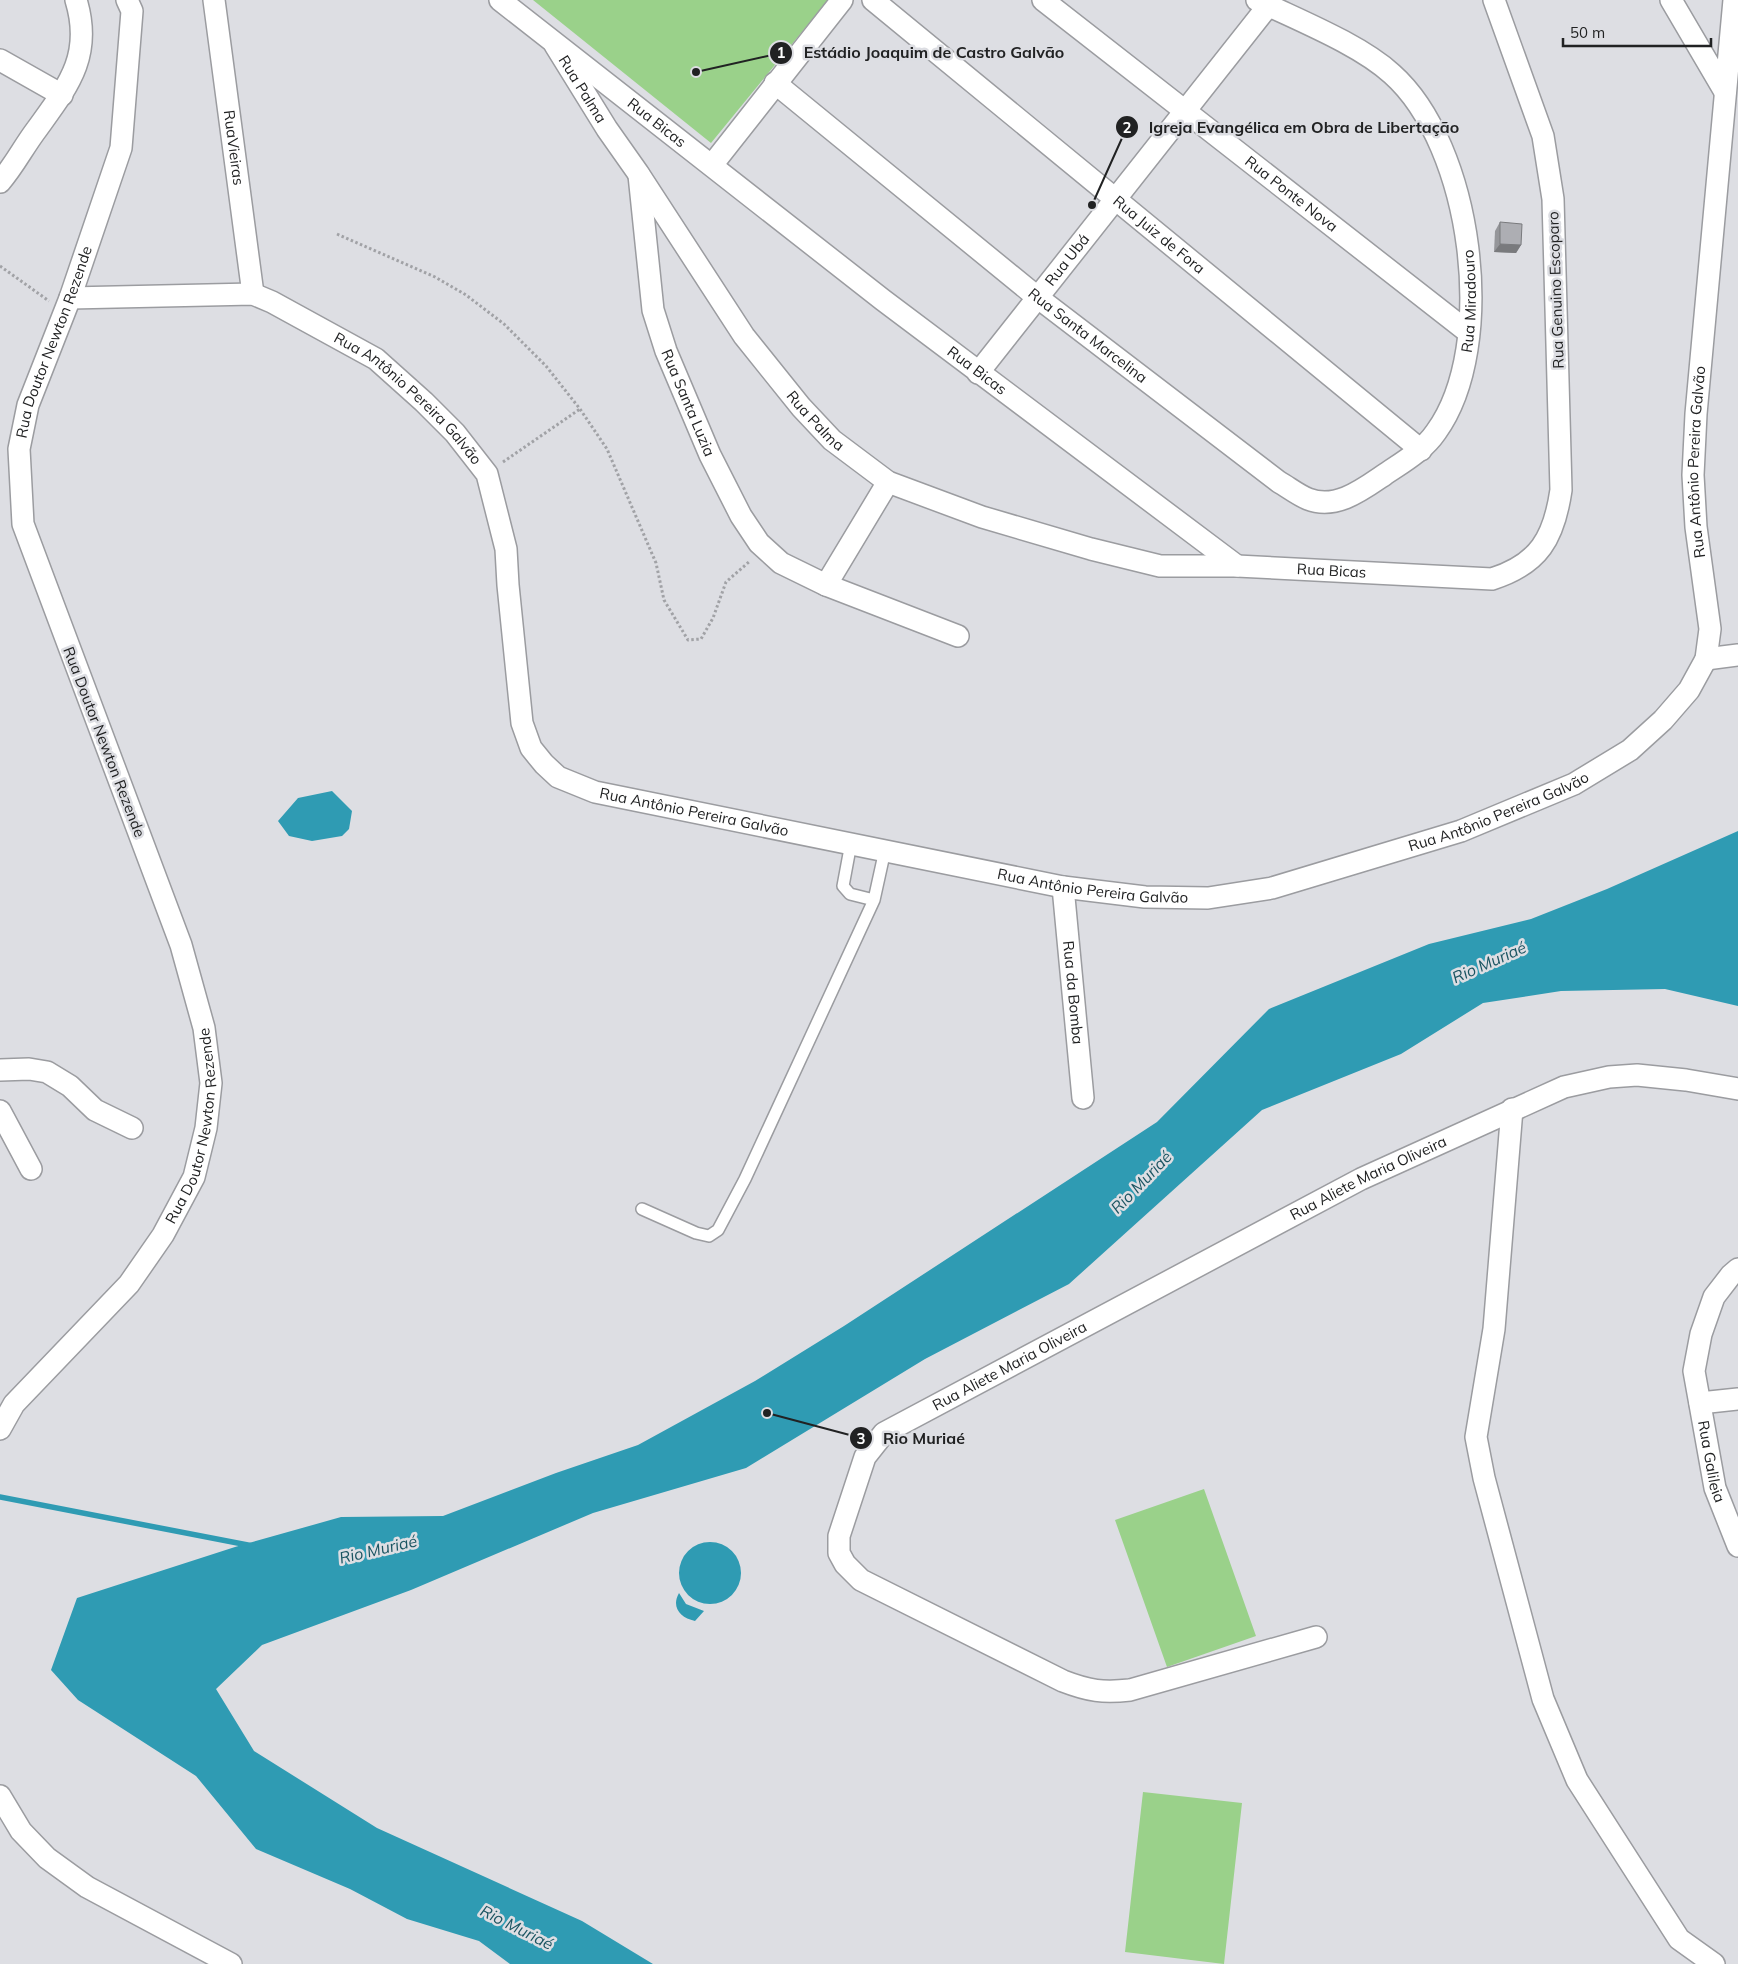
<svg xmlns="http://www.w3.org/2000/svg" width="1738" height="1964" viewBox="0 0 1738 1964" font-family="Mulish,sans-serif">
  <style>
    .green { fill: #9ad18a }
    .water { fill: #2f9bb3 }
    .lines { fill: none; stroke-linecap: round; stroke-linejoin: round }
    .stream { stroke: #2f9bb3; stroke-width: 5.5 }
    .lane-casing { stroke: #9b9ca0; stroke-width: 14 }
    .street-casing { stroke: #9b9ca0; stroke-width: 24 }
    .path { stroke: #a1a2a6; stroke-width: 3; stroke-dasharray: 2.5 2.5; stroke-linecap: butt }
    .lane { stroke: #fff; stroke-width: 11 }
    .street { stroke: #fff; stroke-width: 21 }
    .wall { fill: #95969a }
    .shaded-wall { fill: #797a7d }
    .building { fill: #adaeb3; stroke: #797a7d }
    .labels { text-anchor: middle; stroke-width: 5; stroke-linejoin: round; paint-order: stroke }
    .street-label { font-size: 15px; fill: #212223; stroke: #dddee3 }
    .water-label { font-size: 16px; font-style: italic; fill: #1a5461; stroke: #dddee3 }
    .leader { fill: none; stroke: #212223; stroke-width: 2 }
    .callout-dot { fill: #212223; stroke: #dddee3; stroke-width: 2 }
    .mark-label { font-size: 15px; text-anchor: middle; font-weight: bold; fill: #fff }
    .callout-label { font-size: 16px; text-anchor: middle; font-weight: bold; fill: #212223; stroke: #dddee3; stroke-width: 5; stroke-linejoin: round; paint-order: stroke }
  </style>
  <rect width="100%" height="100%" fill="#dddee3"/>
  <path class="green" d="M 533,0 L 828,0 L 711,143 Z
    M 1204,1489 L 1256,1636 L 1167,1667 L 1115,1520 Z
    M 1143,1792 L 1242,1803 L 1224,1964 L 1125,1952 Z"/>
  <path class="water" d="M 332,791 L 352,811 L 349,829 L 342,836 L 312,841 L 289,836 L 278,821 L 298,798 Z
    M 1738,831 L 1738,1006 L 1665,989 L 1561,991 L 1483,1003 L 1401,1054 L 1262,1110 L 1069,1284 L 925,1359 L 746,1468 L 593,1513 L 411,1590 L 262,1645 L 216,1689 L 254,1751 L 377,1828 L 582,1921 L 653,1964 L 510,1964 L 479,1941 L 407,1919 L 350,1889 L 256,1849 L 196,1776 L 78,1700 L 51,1670 L 77,1598 L 235,1547 L 341,1517 L 443,1516 L 556,1473 L 638,1445 L 755,1381 L 844,1326 L 1157,1122 L 1269,1009 L 1429,944 L 1531,919 L 1607,889 Z
    M679 1573a31 31 0 1 1 62 0a31 31 0 1 1-62 0Z
    M 679,1593 L 686,1604 L 704,1611 L 695,1621 C 680,1618 671,1607 679,1593 Z"/>
  <g class="lines">
    <path class="stream" d="M 0,1497 L 253,1546"/>
    <defs>
      <path id="lane" d="M 851,843 L 843,886 L 850,894 L 874,900
        M 642,1209 L 696,1233 L 709,1236 L 718,1230 L 745,1179 L 874,900 L 885,850"/>
      <g id="street">
        <path id="s1" d="M 214,0 L 253,294"/>
        <path id="s2" d="M 500,0 L 883,300 L 1237,566"/>
        <path id="s3" d="M 873,0 L 1421,450"/>
        <path id="s4" d="M 1043,0 L 1468,332"/>
        <path d="M 1671,0 L 1725,92"/>
        <path id="s5" d="M 555,45 L 607,129 L 638,173 L 744,336 L 801,407 L 832,440 L 888,482 L 982,517 L 1091,549 L 1160,566 L 1237,566 L 1492,579 C 1539,564 1554,538 1561,490 L 1553,199 L 1543,136 L 1494,0"/>
        <path d="M 0,60 L 62,95"/>
        <path id="s6" d="M 775,83 L 1037,297 L 1279,482 C 1288,487 1298,495 1308,499 C 1336,510 1362,490 1384,475 C 1403,462 1423,451 1436,432 C 1499,345 1472,145 1392,74 C 1359,44 1298,20 1257,0"/>
        <path d="M 712,165 L 842,0"/>
        <path id="s7" d="M 639,175 L 653,310 L 666,351 L 710,455 L 741,516 L 759,543 L 781,563 L 826,585 L 958,636"/>
        <path d="M 0,182 C 14,166 24,146 37,129 C 68,86 93,56 76,0"/>
        <path id="s8" d="M 70,298 L 253,294 L 272,302 L 376,359 L 424,402 L 455,433 L 487,474 L 506,549 L 508,585 L 522,723 L 531,748 L 544,764 L 558,777 L 595,792 L 1063,887 L 1145,897 L 1208,898 L 1272,888 L 1461,831 L 1574,784 L 1630,750 L 1663,720 L 1689,690 L 1706,659 L 1710,629 L 1696,527 L 1693,475 L 1696,414 L 1734,0"/>
        <path id="s9" d="M 978,373 L 1268,6"/>
        <path d="M 826,585 L 888,482"/>
        <path d="M 1706,659 L 1738,655"/>
        <path id="s10" d="M 1063,887 L 1083,1098"/>
        <path d="M 0,1070 L 29,1069 L 47,1072 L 70,1086 L 95,1110 L 132,1128"/>
        <path d="M 1512,1109 L 1494,1329 L 1476,1437 L 1484,1478 L 1543,1699 L 1577,1780 L 1679,1939 L 1714,1964"/>
        <path d="M 0,1111 L 31,1169"/>
        <path id="s11" d="M 1738,1269 L 1731,1275 L 1714,1297 L 1701,1334 L 1694,1371 L 1715,1488 L 1738,1546"/>
        <path d="M 1700,1403 L 1738,1399"/>
        <path id="s12" d="M 0,1429 L 14,1404 L 129,1284 L 163,1235 L 194,1177 L 206,1128 L 211,1083 L 204,1028 L 181,945 L 23,524 L 19,449 L 28,405 L 70,298 L 121,148 L 132,11 L 127,0"/>
        <path id="s13" d="M 1316,1637 L 1130,1690 C 1103,1693 1089,1691 1063,1681 L 861,1580 L 845,1564 L 839,1553 L 839,1536 L 865,1457 L 884,1433 L 1361,1179 L 1564,1087 L 1609,1077 L 1637,1075 L 1686,1080 L 1738,1089"/>
        <path d="M 0,1796 L 21,1831 L 47,1858 L 87,1887 L 231,1964"/>
      </g>
    </defs>
    <use href="#lane" class="lane-casing"/>
    <use href="#street" class="street-casing"/>
    <path class="path" d="M 337,234 L 435,277 L 466,295 L 504,324 L 546,366 L 580,409 L 607,449 L 656,563 L 664,600 L 688,640 L 701,639 L 713,618 L 726,582 L 750,561
      M 0,266 L 49,301
      M 503,462 L 580,409"/>
    <use href="#lane" class="lane"/>
    <use href="#street" class="street"/>
  </g>
  <path class="wall" d="M 1500,222 L 1521,245 L 1516,253 L 1494,252 L 1495,231 Z"/>
  <path class="shaded-wall" d="M 1500,244 L 1521,245 L 1516,253 L 1494,252 Z"/>
  <path class="building" d="M 1500,222 L 1522,224 L 1521,245 L 1500,244 Z"/>
  <g class="labels">
    <g class="street-label">
      <text dy="5" stroke="none"><textPath href="#s5" startOffset="52">Rua Palma</textPath></text>
      <text dy="5" stroke="none"><textPath href="#s2" startOffset="199">Rua Bicas</textPath></text>
      <text dy="5" stroke="none"><textPath href="#s1" startOffset="149">RuaVieiras</textPath></text>
      <text dy="5" stroke="none"><textPath href="#s4" startOffset="315">Rua Ponte Nova</textPath></text>
      <text dy="5" stroke="none"><textPath href="#s3" startOffset="370">Rua Juiz de Fora</textPath></text>
      <text dy="5" stroke="none"><textPath href="#s9" startOffset="144">Rua Ubá</textPath></text>
      <text transform="translate(1556 290) rotate(-92)" y="5">Rua Genuino Escoparo</text>
      <text dy="5" stroke="none"><textPath href="#s6" startOffset="965">Rua Miradouro</textPath></text>
      <text dy="5" stroke="none"><textPath href="#s6" startOffset="402">Rua Santa Marcelina</textPath></text>
      <text dy="5" stroke="none"><textPath href="#s12" startOffset="1195">Rua Doutor Newton Rezende</textPath></text>
      <text dy="5" stroke="none"><textPath href="#s2" startOffset="604">Rua Bicas</textPath></text>
      <text dy="5" stroke="none"><textPath href="#s8" startOffset="372">Rua Antônio Pereira Galvão</textPath></text>
      <text dy="5" stroke="none"><textPath href="#s7" startOffset="235">Rua Santa Luzia</textPath></text>
      <text dy="5" stroke="none"><textPath href="#s5" startOffset="458">Rua Palma</textPath></text>
      <text dy="5" stroke="none"><textPath href="#s8" startOffset="2232">Rua Antônio Pereira Galvão</textPath></text>
      <text dy="5" stroke="none"><textPath href="#s5" startOffset="1010">Rua Bicas</textPath></text>
      <text transform="translate(104 742) rotate(69)" y="5">Rua Doutor Newton Rezende</text>
      <text dy="5" stroke="none"><textPath href="#s8" startOffset="1768">Rua Antônio Pereira Galvão</textPath></text>
      <text dy="5" stroke="none"><textPath href="#s8" startOffset="942">Rua Antônio Pereira Galvão</textPath></text>
      <text dy="5" stroke="none"><textPath href="#s8" startOffset="1348">Rua Antônio Pereira Galvão</textPath></text>
      <text dy="5" stroke="none"><textPath href="#s10" startOffset="106">Rua da Bomba</textPath></text>
      <text dy="5" stroke="none"><textPath href="#s12" startOffset="370">Rua Doutor Newton Rezende</textPath></text>
      <text dy="5" stroke="none"><textPath href="#s13" startOffset="1201">Rua Aliete Maria Oliveira</textPath></text>
      <text dy="5" stroke="none"><textPath href="#s13" startOffset="796">Rua Aliete Maria Oliveira</textPath></text>
      <text dy="5" stroke="none"><textPath href="#s11" startOffset="206">Rua Galileia</textPath></text>
    </g>
    <g class="water-label">
      <text transform="translate(1489 962) rotate(-24)" y="6">Rio Muriaé</text>
      <text transform="translate(1141 1182) rotate(-46)" y="6">Rio Muriaé</text>
      <text transform="translate(378 1549) rotate(-13)" y="6">Rio Muriaé</text>
      <text transform="translate(517 1927) rotate(27)" y="6">Rio Muriaé</text>
    </g>
  </g>
  <path class="leader" d="M696 72L781 53M1092 205L1127 127M767 1413L861 1438"/>
  <g class="callout-dot">
    <circle cx="696" cy="72" r="5"/>
    <circle cx="1092" cy="205" r="5"/>
    <circle cx="767" cy="1413" r="5"/>
    <circle cx="781" cy="53" r="12"/>
    <circle cx="1127" cy="127" r="12"/>
    <circle cx="861" cy="1438" r="12"/>
  </g>
  <g class="mark-label">
    <text x="781" y="58">1</text>
    <text x="1127" y="133">2</text>
    <text x="861" y="1444">3</text>
  </g>
  <g class="callout-label">
    <text x="934" y="58">Estádio Joaquim de Castro Galvão</text>
    <text x="1304" y="133">Igreja Evangélica em Obra de Libertação</text>
    <text x="924" y="1444">Rio Muriaé</text>
  </g>
  <path d="M1563 38v8h148v-8" fill="none" stroke="#212223" stroke-width="2.5"/>
  <text x="1570" y="38" font-size="15" fill="#212223" stroke="#dddee3" stroke-width="4" paint-order="stroke">50 m</text>
</svg>
